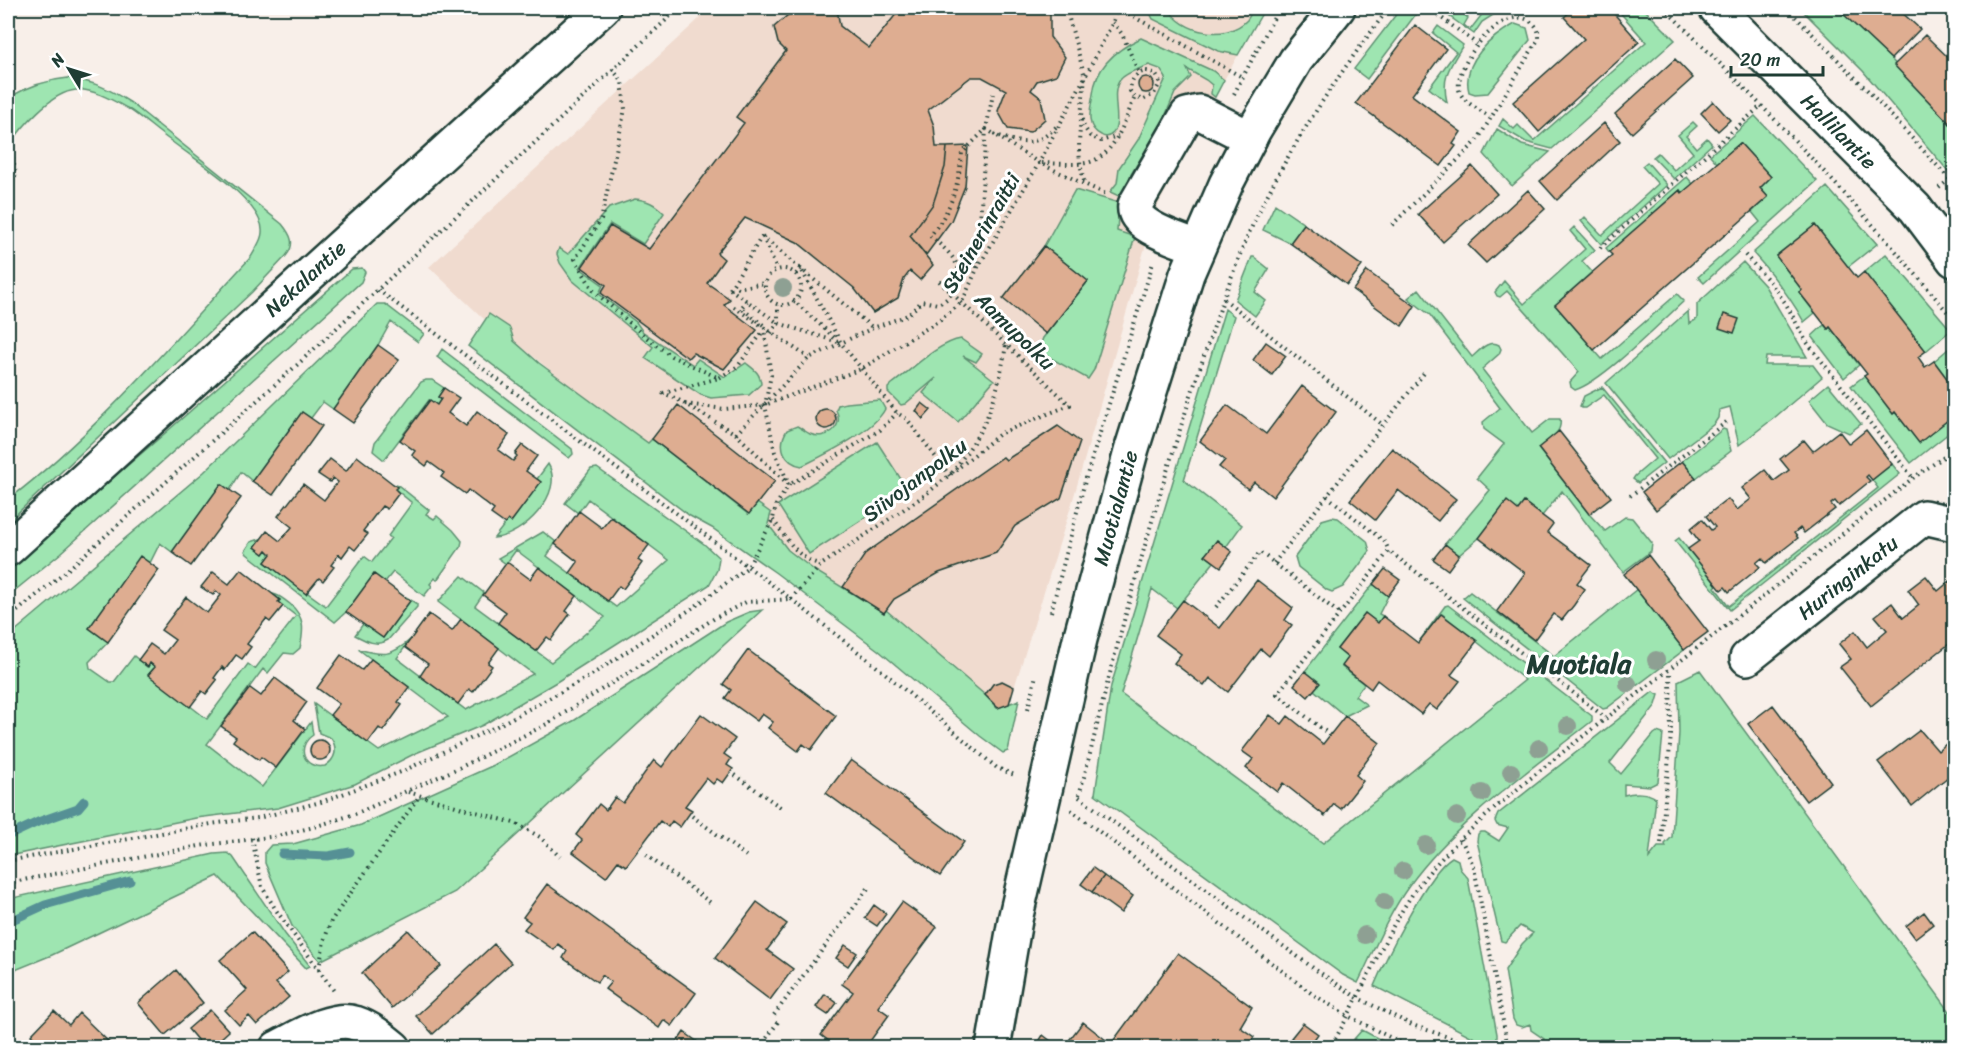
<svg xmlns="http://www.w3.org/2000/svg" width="1962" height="1055" viewBox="0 0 1962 1055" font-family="Sriracha,sans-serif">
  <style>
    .built { fill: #f0dbcf }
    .green { fill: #9ee5b1; stroke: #5e9172; stroke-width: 1.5 }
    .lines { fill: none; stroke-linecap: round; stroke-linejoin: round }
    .stream { stroke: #549095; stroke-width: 9 }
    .building { fill: #dead91; stroke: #1f3d34; stroke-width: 1.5 }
    .minor-casing { stroke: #1f3d34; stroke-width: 38 }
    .major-casing { stroke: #1f3d34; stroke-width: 38 }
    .path { stroke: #1f3d34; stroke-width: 4; stroke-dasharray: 1.5 4.5; stroke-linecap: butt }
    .minor { stroke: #fff; stroke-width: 33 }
    .major { stroke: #fff; stroke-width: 33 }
    .tree { fill: #8ea093 }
    .labels { text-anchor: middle; stroke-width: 6; stroke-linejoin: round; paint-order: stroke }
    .street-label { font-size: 21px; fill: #1f3d34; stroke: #fff }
    .district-label { font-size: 27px; font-weight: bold; fill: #1f3d34; stroke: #fff }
  </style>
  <rect width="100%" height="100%" fill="#f8efe9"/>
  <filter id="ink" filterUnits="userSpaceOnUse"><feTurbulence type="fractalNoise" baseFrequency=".0167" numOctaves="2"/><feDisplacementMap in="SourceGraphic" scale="12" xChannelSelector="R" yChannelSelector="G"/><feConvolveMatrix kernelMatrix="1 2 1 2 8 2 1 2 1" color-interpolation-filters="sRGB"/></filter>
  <g filter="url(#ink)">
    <path class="built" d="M 711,8 L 1265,8 L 1224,80 L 1156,209 L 1072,503 L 1009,704 L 998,708 L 985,695 L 886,611 L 884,613 L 871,606 L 814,570 L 788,550 L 768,523 L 749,514 L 652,439 L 648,443 L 576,391 L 514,341 L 489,314 L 484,319 L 429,267 Z"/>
    <path class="green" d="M 1151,8 L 1168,8 C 1182,33 1226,42 1247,20 C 1250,16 1252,11 1254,8 L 1265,8 L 1238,55 L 1218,51 L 1153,19 L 1148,9 Z
      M 1401,8 L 1415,8 L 1419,10 L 1367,79 L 1354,69 Z
      M 1450,8 L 1455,8 L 1468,18 L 1464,25 L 1470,30 L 1487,8 L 1504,8 L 1482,22 L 1474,34 L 1446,14 Z
      M 1616,8 L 1643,8 L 1675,40 L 1552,149 L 1526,142 L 1499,126 L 1503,119 L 1514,129 L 1518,125 L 1534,141 L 1646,42 Z
      M 1800,8 L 1837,8 L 1891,59 L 1954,128 L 1954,178 L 1863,71 Z
      M 1515,24 L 1527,28 L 1530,40 L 1488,93 L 1475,94 L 1469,92 C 1461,62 1492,36 1515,24 Z
      M 1438,26 L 1463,45 C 1450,66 1441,77 1447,102 L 1429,88 L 1456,52 L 1433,33 Z
      M 1141,38 L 1213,71 L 1224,80 L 1215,97 L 1211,94 L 1212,85 L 1206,80 L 1187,69 L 1191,77 L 1175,93 L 1163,121 L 1130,176 L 1123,198 L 1110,192 L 1117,183 L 1119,168 L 1138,140 L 1166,78 L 1160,69 L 1149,65 C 1140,69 1126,72 1120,80 C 1109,94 1123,121 1113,133 C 1109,137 1105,138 1101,135 C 1084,127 1091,108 1093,94 C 1096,66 1117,49 1141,38 Z
      M 68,78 C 95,82 108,88 131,103 L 282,224 C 291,235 296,244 286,256 L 252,292 L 8,522 L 8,500 C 99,430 173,341 251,257 C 258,244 267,234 259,219 C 245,190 197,161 171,141 C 156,131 142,117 127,108 C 114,101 92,88 76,90 C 51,92 21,128 8,147 L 8,98 C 27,87 45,80 68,78 Z
      M 1755,116 L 1817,181 L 1704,283 L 1698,277 L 1760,222 L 1752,212 L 1768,197 L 1760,188 L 1771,177 L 1740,143 L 1717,163 L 1710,155 Z
      M 1693,122 L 1697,126 L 1686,136 L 1696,148 L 1707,138 L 1712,144 L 1674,179 L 1653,157 L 1658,153 L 1674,170 L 1693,153 L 1678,135 Z
      M 1497,129 L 1522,145 L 1550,152 L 1512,186 L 1484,154 Z
      M 1647,162 L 1667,185 L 1601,244 L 1581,221 L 1585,217 L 1602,235 L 1658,184 L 1642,166 Z
      M 1687,177 L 1693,184 L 1682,193 L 1680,191 L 1609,252 L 1606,248 Z
      M 1827,187 L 1877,244 L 1848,267 L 1815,225 L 1776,256 L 1802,290 L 1799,292 L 1815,313 L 1804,322 C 1790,296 1773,275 1753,253 Z
      M 1075,190 L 1119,203 L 1117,231 L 1135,237 L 1094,370 L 1088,379 L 1038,351 L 1043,338 L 1088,281 L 1044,246 Z
      M 635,199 C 648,200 655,204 664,213 L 643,244 L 610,224 L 580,268 L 603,285 L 599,294 L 636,322 L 643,332 L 693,365 L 698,359 L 725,377 L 746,363 C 755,370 760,373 761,384 L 749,395 L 711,398 L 701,395 L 645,358 L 653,347 L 572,280 L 560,263 L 557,254 L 559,248 L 568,254 L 609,208 Z
      M 1275,204 L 1304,224 L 1290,243 L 1263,230 Z
      M 1574,227 L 1595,250 L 1582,261 L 1592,272 L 1555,305 L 1602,359 L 1677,294 L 1684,301 C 1660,323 1602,382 1575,390 L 1571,387 L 1570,382 L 1579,372 L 1507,291 L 1500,297 L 1497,296 L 1495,292 L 1504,281 L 1524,304 L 1585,249 L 1570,231 Z
      M 1886,254 L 1951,330 L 1926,351 L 1864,272 Z
      M 1252,257 L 1254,257 L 1269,269 L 1255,292 L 1266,301 L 1255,316 L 1235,300 Z
      M 1743,262 L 1765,286 L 1807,357 L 1766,357 L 1765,365 L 1813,365 L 1822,377 L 1774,418 L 1739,445 L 1730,407 L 1719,410 L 1718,418 L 1714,424 L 1668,459 L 1606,383 L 1688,311 L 1689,324 L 1697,319 L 1697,304 Z
      M 362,268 L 365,272 L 361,282 L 61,553 L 8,596 L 8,568 L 171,428 L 352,269 Z
      M 1419,289 L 1472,357 C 1480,350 1489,339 1499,345 L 1501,349 L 1499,354 L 1482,369 L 1532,433 L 1550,419 L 1560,419 C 1563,434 1547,440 1538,448 L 1589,514 L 1605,531 L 1625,517 L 1632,518 L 1652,543 L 1651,551 L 1623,572 L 1562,491 L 1542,516 L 1524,502 L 1518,510 L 1507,502 L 1479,538 L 1459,555 L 1445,544 L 1490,490 L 1477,478 L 1504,444 L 1484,429 L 1483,422 L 1500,408 L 1430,315 L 1408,298 Z
      M 377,304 L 385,304 L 424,334 L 418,342 L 391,322 L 378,345 L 333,409 L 323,402 L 311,418 L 302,412 L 252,481 L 241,472 L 230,490 L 221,484 L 172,552 L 160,543 L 150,563 L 140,557 L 89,628 L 108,642 L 89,662 L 90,668 L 110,682 L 114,682 L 134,656 L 147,667 L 150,663 L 155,667 L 149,674 L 207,719 L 248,664 L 255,669 L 296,616 L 278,602 L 280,600 L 273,594 C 280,595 284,600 290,604 C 305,617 304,630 300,648 L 293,654 L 284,653 L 268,673 L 263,669 L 207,744 L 262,787 L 311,722 L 313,735 C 295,747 304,770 325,766 C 336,759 338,749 331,738 L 319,733 L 314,704 L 379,751 L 448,717 L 358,649 C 383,656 391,657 411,639 L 397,658 L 466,710 L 533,674 L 438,602 L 462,576 L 484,593 L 475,606 L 551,662 L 605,617 L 516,550 L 506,564 L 498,558 L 543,532 L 556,542 L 547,556 L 616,607 L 669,560 L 588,499 L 578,513 L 565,503 L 591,469 L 597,468 L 704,544 L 719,558 L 717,570 L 709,585 L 558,681 L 483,725 L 416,753 L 355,784 L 278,808 L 196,818 L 8,856 L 8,637 L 204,472 Z
      M 1225,309 L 1234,316 L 1184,480 L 1242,525 L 1226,547 L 1217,540 L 1205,555 L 1214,562 L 1177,608 L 1152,589 L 1121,694 L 1323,843 L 1525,680 L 1442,614 L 1418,643 L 1445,606 L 1448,605 L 1592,716 L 1592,721 C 1530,770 1456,821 1409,886 C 1388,915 1374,950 1358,983 L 1343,975 L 1095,794 L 1111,686 Z
      M 489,314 L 510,328 L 514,341 L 539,363 L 648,443 L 652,439 L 748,514 L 757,503 L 771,513 L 768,524 L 788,550 L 814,570 L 884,613 L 886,610 L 985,695 L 997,708 L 1019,700 L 1008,751 L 1003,753 L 980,736 L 878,650 L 776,573 L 712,528 L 690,516 L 468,346 Z
      M 1824,325 L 1828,329 L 1830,327 L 1859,365 L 1844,378 L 1812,336 Z
      M 961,339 L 982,354 L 976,362 L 963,356 L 994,380 L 958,422 L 923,393 L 936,378 L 905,404 L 901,405 L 888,392 L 888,388 L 892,384 C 910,371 939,342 961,339 Z
      M 1954,344 L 1954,388 L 1934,361 Z
      M 442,349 L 572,449 L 573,454 L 569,458 L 437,357 Z
      M 1864,376 L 1893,413 L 1895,412 L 1919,442 L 1948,420 L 1952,425 L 1954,423 L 1954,429 L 1911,463 L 1851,386 Z
      M 426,380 L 432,380 L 444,388 L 438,397 L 441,399 L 437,405 L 429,400 L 384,460 L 373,451 L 375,442 L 421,382 Z
      M 1828,384 L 1861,424 L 1849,433 L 1827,423 L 1809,400 Z
      M 1602,387 L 1664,463 L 1638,483 L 1633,479 L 1635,476 L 1655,459 L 1604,395 L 1585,408 L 1582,408 L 1580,406 L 1584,396 Z
      M 880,400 L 885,409 C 874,431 824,455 802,466 C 784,463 777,446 787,430 L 797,426 C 801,428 806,432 810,434 C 826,441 845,427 836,410 L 838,405 L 846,403 Z
      M 1723,429 L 1726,430 L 1731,451 L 1696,478 L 1682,461 Z
      M 877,442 L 908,490 L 809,554 L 778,505 Z
      M 548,464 C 566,493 522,537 494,538 L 508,520 L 511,522 L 540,482 L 537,479 Z
      M 1892,464 L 1900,474 L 1730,610 L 1675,541 L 1679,538 L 1717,585 L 1715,587 L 1729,606 L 1878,488 L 1872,480 Z
      M 392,484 L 399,486 L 429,510 L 426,514 L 434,519 L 437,516 L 453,530 L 462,541 L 461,546 L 437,580 L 435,578 L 430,584 L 432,586 L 424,596 L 393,572 L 385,582 L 374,574 L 346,612 L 335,622 L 247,554 L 245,551 L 251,542 L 260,539 L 255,547 L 264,554 L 267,550 L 271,554 L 265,562 L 326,606 L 364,556 L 372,562 L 391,538 L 388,536 L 412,503 L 395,489 L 397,487 Z
      M 1332,517 L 1338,518 L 1367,541 L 1370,551 L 1343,587 L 1332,592 L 1327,590 L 1298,567 L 1295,557 L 1322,520 Z
      M 1373,584 L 1388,596 L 1379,614 L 1383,616 L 1378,623 L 1365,613 L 1337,649 L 1348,658 L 1342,667 L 1364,684 L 1355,696 L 1367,705 L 1345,716 L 1314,690 L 1319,682 L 1305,671 Z
      M 1637,589 L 1684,650 L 1607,708 L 1603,709 L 1463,598 L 1470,592 L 1554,656 Z
      M 406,597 L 417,604 L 417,607 L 388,640 C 377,647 366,641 355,635 L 363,624 L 383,638 L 410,601 Z
      M 762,610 L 455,892 L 320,961 L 292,926 L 265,863 L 265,852 L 271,845 L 293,844 L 361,825 L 494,765 L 575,720 L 726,622 L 749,612 Z
      M 1700,670 L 1954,1017 L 1954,1047 L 1537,1047 L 1544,1039 L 1531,1030 L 1530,1024 L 1522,1027 L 1516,1025 L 1513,1019 L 1505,970 L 1522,944 L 1533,933 L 1520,926 L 1505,942 L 1501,941 L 1477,841 L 1478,834 L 1480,832 L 1485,832 L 1499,841 L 1508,828 L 1497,825 L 1495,821 L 1498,814 L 1653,692 L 1659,695 L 1656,705 L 1610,763 L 1621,774 L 1654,734 L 1657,732 L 1663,734 L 1658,782 L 1650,786 L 1624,784 L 1624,795 C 1634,792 1647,792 1656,798 L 1649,858 L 1658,847 L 1666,847 L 1665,844 L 1672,837 L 1679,733 L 1678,681 Z
      M 228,853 L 233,857 L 285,934 L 310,966 L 306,968 L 218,876 L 52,955 L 8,973 L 8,899 L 214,854 Z
      M 1452,857 L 1458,860 L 1460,869 L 1468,878 L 1497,1034 L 1497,1043 L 1486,1044 L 1374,986 C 1386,958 1427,872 1452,857 Z
      M 1362,1030 L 1394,1047 L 1347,1047 Z"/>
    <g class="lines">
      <path class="stream" d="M 8,836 L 38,822 L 78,808 L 84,801
        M 282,854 L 328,856 L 350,852
        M 8,922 L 45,905 L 130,881"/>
    </g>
    <path class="building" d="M 812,8 L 837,9 L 840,26 L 869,48 L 901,8 L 1046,8 L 1050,9 L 1050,37 L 1065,57 L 1056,75 L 1037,81 L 1031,90 L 1041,98 L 1045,119 L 1030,132 L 1008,129 L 998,111 L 1006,90 L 982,77 L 971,77 L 928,110 L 934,126 L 936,147 L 947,147 L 945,167 L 933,204 L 910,236 L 933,265 L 920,280 L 910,271 L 904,279 L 898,298 L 873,313 L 854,288 L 797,242 L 745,218 L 717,253 L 724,259 L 707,283 L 730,299 L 724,305 L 757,330 L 724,369 L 693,353 L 688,358 L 601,293 L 606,285 L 582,267 L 610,226 L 649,249 L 744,123 L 736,117 L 786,51 L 778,43 L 774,27 L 788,15 Z
      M 1574,8 L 1609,8 L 1639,42 L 1539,132 L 1513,102 L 1584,39 L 1564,17 Z
      M 1837,8 L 1897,8 L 1920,29 L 1891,59 Z
      M 1415,25 L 1446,49 L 1412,95 L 1461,132 L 1453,144 L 1456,146 L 1441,166 L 1356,103 Z
      M 1925,35 L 1954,63 L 1954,128 L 1894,65 Z
      M 1675,59 L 1693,78 L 1632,133 L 1615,114 Z
      M1138 85a8 8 0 1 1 16 0a8 8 0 1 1-16 0Z
      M 1713,101 L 1730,120 L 1718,131 L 1701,113 Z
      M 1604,123 L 1620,141 L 1557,200 L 1540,181 Z
      M 1740,143 L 1771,177 L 1760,188 L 1768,197 L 1594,350 L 1555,305 L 1612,255 L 1609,252 L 1680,190 L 1682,193 Z
      M 968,146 L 965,186 L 951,221 L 926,255 L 910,236 L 933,204 L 945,167 L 947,147 Z
      M 1472,166 L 1497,194 L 1443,242 L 1418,214 Z
      M 1528,190 L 1545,209 L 1486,263 L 1468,245 Z
      M 1304,224 L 1362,266 L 1347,285 L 1290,243 Z
      M 1815,225 L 1857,278 L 1864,272 L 1926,351 L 1918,357 L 1925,367 L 1934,361 L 1954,388 L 1954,423 L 1952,425 L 1948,420 L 1919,443 L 1895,412 L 1893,414 L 1864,376 L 1867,374 L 1830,327 L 1828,329 L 1799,292 L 1802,290 L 1776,256 Z
      M 1044,246 L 1088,281 L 1046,334 L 1003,299 Z
      M 1367,271 L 1415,306 L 1402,326 L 1353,290 Z
      M 1724,314 L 1739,319 L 1734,333 L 1719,328 Z
      M 1266,342 L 1286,356 L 1272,375 L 1253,360 Z
      M 378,345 L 399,360 L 353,423 L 333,409 Z
      M 1302,386 L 1336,412 L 1273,497 L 1254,482 L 1248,489 L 1219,467 L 1225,460 L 1200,441 L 1227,405 L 1266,434 Z
      M 444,388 L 459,398 L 448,413 L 466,426 L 477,411 L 509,435 L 498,450 L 513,461 L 517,456 L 515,454 L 522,445 L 537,456 L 526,471 L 541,482 L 511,522 L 508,520 L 505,524 L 491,514 L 494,510 L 468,490 L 465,494 L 441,477 L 444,473 L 429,462 L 426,466 L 412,455 L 415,451 L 400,440 L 430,400 L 437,405 L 441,399 L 438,397 Z
      M 922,403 L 931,410 L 923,419 L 916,411 Z
      M 678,405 L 775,481 L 749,514 L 652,439 Z
      M816 419a10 10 0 1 1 20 0a10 10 0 1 1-20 0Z
      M 302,412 L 322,426 L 273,495 L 252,481 Z
      M 1058,426 L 1080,442 L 1061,498 L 1015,526 L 996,553 L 939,573 L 894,599 L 884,613 L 843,587 L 866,553 L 1003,457 L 1006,460 Z
      M 1866,430 L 1892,464 L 1872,480 L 1868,475 L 1866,477 L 1870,481 L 1839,506 L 1835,501 L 1831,504 L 1835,509 L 1804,533 L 1800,528 L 1794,533 L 1798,538 L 1766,563 L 1762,558 L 1756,563 L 1760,567 L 1729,592 L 1725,587 L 1721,590 L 1688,549 L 1699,541 L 1690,529 L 1702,519 L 1711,530 L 1715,527 L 1706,516 L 1728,499 L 1737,510 L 1751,499 L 1742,488 L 1765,470 L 1774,481 L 1789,470 L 1780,459 L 1804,440 L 1813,451 L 1839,431 L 1849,444 Z
      M 1559,431 L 1611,497 L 1589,514 L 1538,448 Z
      M 1392,448 L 1456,499 L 1438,521 L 1398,490 L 1375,520 L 1350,500 Z
      M 357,456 L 397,487 L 395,489 L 399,493 L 387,509 L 382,506 L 363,531 L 368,534 L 355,550 L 350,546 L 342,557 L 339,554 L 331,565 L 334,567 L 323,581 L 319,578 L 306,594 L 265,562 L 271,554 L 267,550 L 264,554 L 255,547 L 267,531 L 280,541 L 292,527 L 278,516 L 303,484 L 324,500 L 338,482 L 333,478 L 330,482 L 318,474 L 330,459 L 346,471 Z
      M 1682,461 L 1696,478 L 1656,510 L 1642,492 Z
      M 221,484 L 241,498 L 191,566 L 172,552 Z
      M 1507,501 L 1518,510 L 1524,502 L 1553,524 L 1547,532 L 1591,565 L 1577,583 L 1585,589 L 1574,605 L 1562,620 L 1553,614 L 1534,640 L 1497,611 L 1525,573 L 1479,538 Z
      M 579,511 L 602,528 L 611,517 L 649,545 L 638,560 L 642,563 L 632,577 L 623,589 L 619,586 L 608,601 L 570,573 L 578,562 L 555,544 Z
      M 1217,540 L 1232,552 L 1221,567 L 1205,555 Z
      M 1445,544 L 1459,555 L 1448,570 L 1433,559 Z
      M 1648,555 L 1708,632 L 1684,650 L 1624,574 Z
      M 140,556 L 159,570 L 108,642 L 89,628 Z
      M 507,562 L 530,579 L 539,567 L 577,596 L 566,611 L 570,614 L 551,640 L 547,637 L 536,651 L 498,623 L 506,612 L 483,595 Z
      M 241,569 L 280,600 L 278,602 L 283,606 L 270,622 L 266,619 L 247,644 L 251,647 L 242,659 L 236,655 L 225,670 L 222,667 L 214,678 L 217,680 L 206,694 L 202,691 L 190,707 L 148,675 L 155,667 L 150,663 L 148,667 L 138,660 L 150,644 L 164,654 L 175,640 L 161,630 L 186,597 L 207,613 L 221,595 L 216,591 L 213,595 L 201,587 L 213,572 L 229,584 Z
      M 1385,569 L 1400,580 L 1388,596 L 1373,584 Z
      M 374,574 L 410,601 L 383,638 L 346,612 Z
      M 1926,576 L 1938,591 L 1950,581 L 1954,586 L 1954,640 L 1871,706 L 1840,667 L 1851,659 L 1839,644 L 1855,631 L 1867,647 L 1887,630 L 1875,616 L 1892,603 L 1903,618 L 1919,605 L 1908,590 Z
      M 1257,580 L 1293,608 L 1285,620 L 1292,625 L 1269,656 L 1261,649 L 1228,692 L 1210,678 L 1204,686 L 1174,663 L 1181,654 L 1156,635 L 1183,600 L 1220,628 Z
      M 1365,613 L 1378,623 L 1383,616 L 1418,643 L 1441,614 L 1477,641 L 1451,675 L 1460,681 L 1437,710 L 1429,704 L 1421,714 L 1377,680 L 1371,689 L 1342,666 L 1348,658 L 1337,649 Z
      M 429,614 L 452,631 L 461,619 L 499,648 L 488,663 L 492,666 L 473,692 L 469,689 L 458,704 L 420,676 L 428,664 L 405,647 Z
      M 748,650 L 836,716 L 811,750 L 803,744 L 798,751 L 768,728 L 773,722 L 762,714 L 757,721 L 725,698 L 731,690 L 723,684 Z
      M 341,655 L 362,670 L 371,659 L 409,687 L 398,702 L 402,705 L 383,731 L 379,728 L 368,743 L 330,715 L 339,704 L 317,688 Z
      M 1305,671 L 1320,683 L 1308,697 L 1294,685 Z
      M 275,678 L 307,702 L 294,720 L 305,729 L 276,768 L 261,757 L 259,760 L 233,741 L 236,737 L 221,726 L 250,688 L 261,696 Z
      M 1002,681 L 1014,687 L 1009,704 L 998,708 L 985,695 L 993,684 Z
      M 1773,705 L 1831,782 L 1806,801 L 1748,724 Z
      M 701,714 L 735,739 L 724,754 L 731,759 L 727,765 L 733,769 L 723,783 L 717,779 L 713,784 L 706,778 L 685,806 L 692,810 L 680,827 L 672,821 L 668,827 L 660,821 L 626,866 L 618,861 L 606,877 L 573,852 L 582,840 L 576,835 L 599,804 L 606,810 L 615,797 L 623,803 L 654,760 L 662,767 Z
      M 1270,715 L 1282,724 L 1288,716 L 1323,744 L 1345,716 L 1380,743 L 1356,775 L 1363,781 L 1341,809 L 1334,804 L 1325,816 L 1283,783 L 1277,792 L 1246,768 L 1253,759 L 1242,751 Z
      M 1920,730 L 1938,751 L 1954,737 L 1954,772 L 1912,806 L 1878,762 Z
      M310 750a10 10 0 1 1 20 0a10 10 0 1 1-20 0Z
      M 851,760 L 964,842 L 940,876 L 826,793 Z
      M 1093,868 L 1104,876 L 1092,892 L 1081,884 Z
      M 1104,876 L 1133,896 L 1121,913 L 1092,892 Z
      M 547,884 L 696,993 L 672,1026 L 664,1020 L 659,1028 L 605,989 L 611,982 L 602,975 L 597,982 L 563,958 L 567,951 L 558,944 L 554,950 L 524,929 L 530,922 L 523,917 Z
      M 757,902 L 787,924 L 767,950 L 793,969 L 770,1000 L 715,958 Z
      M 902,902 L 937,927 L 878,1007 L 889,1015 L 865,1048 L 838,1048 L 821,1035 L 853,992 L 842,984 Z
      M 874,905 L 886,914 L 877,926 L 865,918 Z
      M 1924,912 L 1933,924 L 1915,938 L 1906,926 Z
      M 408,930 L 441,966 L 392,1008 L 362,973 Z
      M 252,932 L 288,972 L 276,983 L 289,997 L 257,1025 L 249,1016 L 239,1025 L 225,1010 L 247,990 L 220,960 Z
      M 494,944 L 511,963 L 433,1034 L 416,1016 Z
      M 845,945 L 857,953 L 848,966 L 836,958 Z
      M 1178,953 L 1252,1007 L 1240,1027 L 1254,1037 L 1247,1048 L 1063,1048 L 1083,1022 L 1111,1044 Z
      M 176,970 L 203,1003 L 165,1035 L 138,1003 Z
      M 825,994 L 837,1003 L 828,1015 L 816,1007 Z
      M 210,1010 L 229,1031 L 210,1048 L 204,1048 L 188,1029 Z
      M 54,1011 L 69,1025 L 79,1013 L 112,1045 L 110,1048 L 44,1048 L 31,1035 Z
      M 1303,1023 L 1318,1034 L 1308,1048 L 1303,1048 L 1291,1038 Z
      M 684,1032 L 706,1048 L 673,1048 Z
      M 1043,1035 L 1060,1048 L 1035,1048 Z"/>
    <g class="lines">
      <defs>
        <g id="minor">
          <path d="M 1197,247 C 1181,240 1131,227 1135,205 L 1187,115 L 1199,112 L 1250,138"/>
          <path id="s1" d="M 1747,658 L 1924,517 L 1954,524"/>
          <path d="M 277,1048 C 297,1038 333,1015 355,1023 C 370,1028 382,1038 394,1048"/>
          <path id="s2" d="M 993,1048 L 1015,920 L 1080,639 L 1132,448 L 1187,274 L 1226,184 L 1254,130 L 1296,60 L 1338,8"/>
        </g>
        <g id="major">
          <path id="s3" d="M 1716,8 L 1915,208 L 1954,260"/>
          <path id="s4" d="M 8,549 L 603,8"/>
        </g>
      </defs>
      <use href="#minor" class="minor-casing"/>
      <use href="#major" class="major-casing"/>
      <path class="path" d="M 1066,8 L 1085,77 L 1081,116 L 1084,127 L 1090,136 L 1101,141 L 1118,136
        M 1118,8 L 1242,77
        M 1428,8 L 1477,44
        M 1664,8 C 1766,108 1864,210 1954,320
        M 1787,8 L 1877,100 L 1954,184
        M 1113,22 L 1122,34 L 1139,73
        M 612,69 L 622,81 L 625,109 L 601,220 L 575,259 L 593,290 L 642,334 L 671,356 L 719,378 L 738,366 L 764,330
        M 1146,71 C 1155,72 1157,75 1160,83 L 1154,94 L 1143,100 L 1135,97 L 1130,91 C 1131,79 1135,74 1146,71 Z
        M 1234,94 L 1279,8
        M 1081,120 C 1078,143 1078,162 1085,184
        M 1056,127 C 1034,148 1021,144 994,134 L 1039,163 L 1108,195
        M 8,134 L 16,174 L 8,196
        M 1042,163 C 1057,163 1076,166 1090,162 C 1116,154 1125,119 1135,97
        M 1939,188 L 1950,179
        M 1392,225 L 1477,141 L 1539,38 C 1539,31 1537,26 1531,22 C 1504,1 1455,63 1459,89 C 1461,102 1481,110 1490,117
        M 762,236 L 801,269 L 841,343 L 897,413 L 907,419 L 950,476 C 963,457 978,438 987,417 C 997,394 1002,369 1006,345
        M 763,237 L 777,270
        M 1600,248 L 1762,105
        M 1745,255 L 1771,283 L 1786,304 L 1806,341 L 1913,478
        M 977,268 L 986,129 L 993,94
        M765 287a18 18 0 1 1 36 0a18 18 0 1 1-36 0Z
        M 796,274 L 801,269 L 873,328
        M 730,289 L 778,323 L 841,343
        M 730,289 L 762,236
        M 731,289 L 765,283
        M 378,290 L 791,599 L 886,674 L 997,768 L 1017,776
        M 1224,299 L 1383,425
        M 793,300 L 837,340
        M 734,307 L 809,358
        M 771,333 L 778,323 L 778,305
        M 662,393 L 675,398 L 736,434 L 789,485 L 880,430 L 897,413
        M 663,393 L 719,378
        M 685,404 L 725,409 L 765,405 L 861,369 L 940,320 L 962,302 L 977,269 L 1039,163 L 1085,77 L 1113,22 L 1117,8
        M 736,434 L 809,358 L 873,328 L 908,315 L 922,301 L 938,304 C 945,301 948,298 953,292 C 971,269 947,250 930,236 C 952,209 958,187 962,153 L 986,129 L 994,134
        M 1327,496 L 1385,542 L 1389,551
        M 1630,496 L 1729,420
        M 773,520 C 786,537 798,560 820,564
        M 1274,563 L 1425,372
        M 791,599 L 821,565 L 925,495 L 1001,433 L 1070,405 L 938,280
        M 1216,607 L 1260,552 L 1340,614
        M 1051,612 L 1085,481 L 1153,263
        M 8,619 L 73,565 L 297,365 L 679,8
        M 1028,709 L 1036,675
        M 1330,735 L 1277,694 L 1389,551 L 1606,718
        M 735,775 L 783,809
        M 408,792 L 517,824 L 540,837 L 560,857
        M 1079,795 C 1090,757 1098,719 1108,681 C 1135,577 1165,473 1199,371 C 1216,321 1232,270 1254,222 C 1291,144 1337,76 1389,8
        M 1079,797 L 1316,970 L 1358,998 L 1412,1025 L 1481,1048
        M 1071,810 L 1311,993 L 1348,1016 L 1411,1048
        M 692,816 L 746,856
        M 252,838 L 262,887 L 276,910 L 334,991
        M 1461,839 L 1474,867 L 1508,1048
        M 1661,843 L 1671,735 L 1670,671
        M 646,855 L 711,903
        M 8,861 L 211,824 L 258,818 L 321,802 L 401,772 L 495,727 L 587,678 L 697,605 L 748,567 L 773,519 L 776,505 L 789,485 L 775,452 L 765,405 L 771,375 L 764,329 L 766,327 L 741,308 L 747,301
        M 8,883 L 199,846 L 277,836 L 314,827 L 355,814 L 463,766 L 547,724 L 715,618 L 746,602 L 791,599
        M 319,969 L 324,941 L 331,921 L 420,795
        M 774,1015 L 869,887
        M 1332,1044 C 1367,987 1387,922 1430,871 C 1457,840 1489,813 1520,787 C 1569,746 1620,708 1670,669 C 1752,606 1832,542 1913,478 L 1954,450
        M 760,1048 L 780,1019"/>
      <use href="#minor" class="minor"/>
      <use href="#major" class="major"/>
    </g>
    <g class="tree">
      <circle cx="783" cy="288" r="9"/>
      <circle cx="1656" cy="660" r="9"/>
      <circle cx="1628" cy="684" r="9"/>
      <circle cx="1568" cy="726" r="9"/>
      <circle cx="1539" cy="748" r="9"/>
      <circle cx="1511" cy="772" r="9"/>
      <circle cx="1482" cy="793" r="9"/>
      <circle cx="1457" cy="816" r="9"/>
      <circle cx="1426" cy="845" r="9"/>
      <circle cx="1403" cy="871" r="9"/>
      <circle cx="1384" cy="902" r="9"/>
      <circle cx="1365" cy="935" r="9"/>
    </g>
  </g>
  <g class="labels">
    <g class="street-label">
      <text dy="7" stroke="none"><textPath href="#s3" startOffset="174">Hallilantie</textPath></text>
      <text transform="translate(981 233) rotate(-60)" y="7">Steinerinraitti</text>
      <text dy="7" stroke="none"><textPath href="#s4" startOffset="402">Nekalantie</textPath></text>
      <text transform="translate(1015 331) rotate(44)" y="7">Aamupolku</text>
      <text transform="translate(915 480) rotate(-37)" y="7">Siivojanpolku</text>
      <text dy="7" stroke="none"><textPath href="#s2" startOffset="554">Muotialantie</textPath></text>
      <text dy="7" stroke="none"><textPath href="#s1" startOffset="129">Huringinkatu</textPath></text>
    </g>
    <g class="district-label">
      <text x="1579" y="673">Muotiala</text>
    </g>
  </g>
  <rect width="1962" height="1055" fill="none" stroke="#fff" stroke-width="30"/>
  <rect x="15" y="15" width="1932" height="1025" fill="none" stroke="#1f3d34" stroke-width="2" filter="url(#ink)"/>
  <g transform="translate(69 69) rotate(308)" stroke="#ffffff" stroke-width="4.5" paint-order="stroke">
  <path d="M0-4.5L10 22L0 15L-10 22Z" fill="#1f3d34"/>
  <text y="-9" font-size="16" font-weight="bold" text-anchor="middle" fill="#1f3d34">N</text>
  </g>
  <path d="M1731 66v9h92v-9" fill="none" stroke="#1f3d34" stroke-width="3"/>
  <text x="1740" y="66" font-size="18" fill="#1f3d34" stroke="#ffffff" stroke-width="4.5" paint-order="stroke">20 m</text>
</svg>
